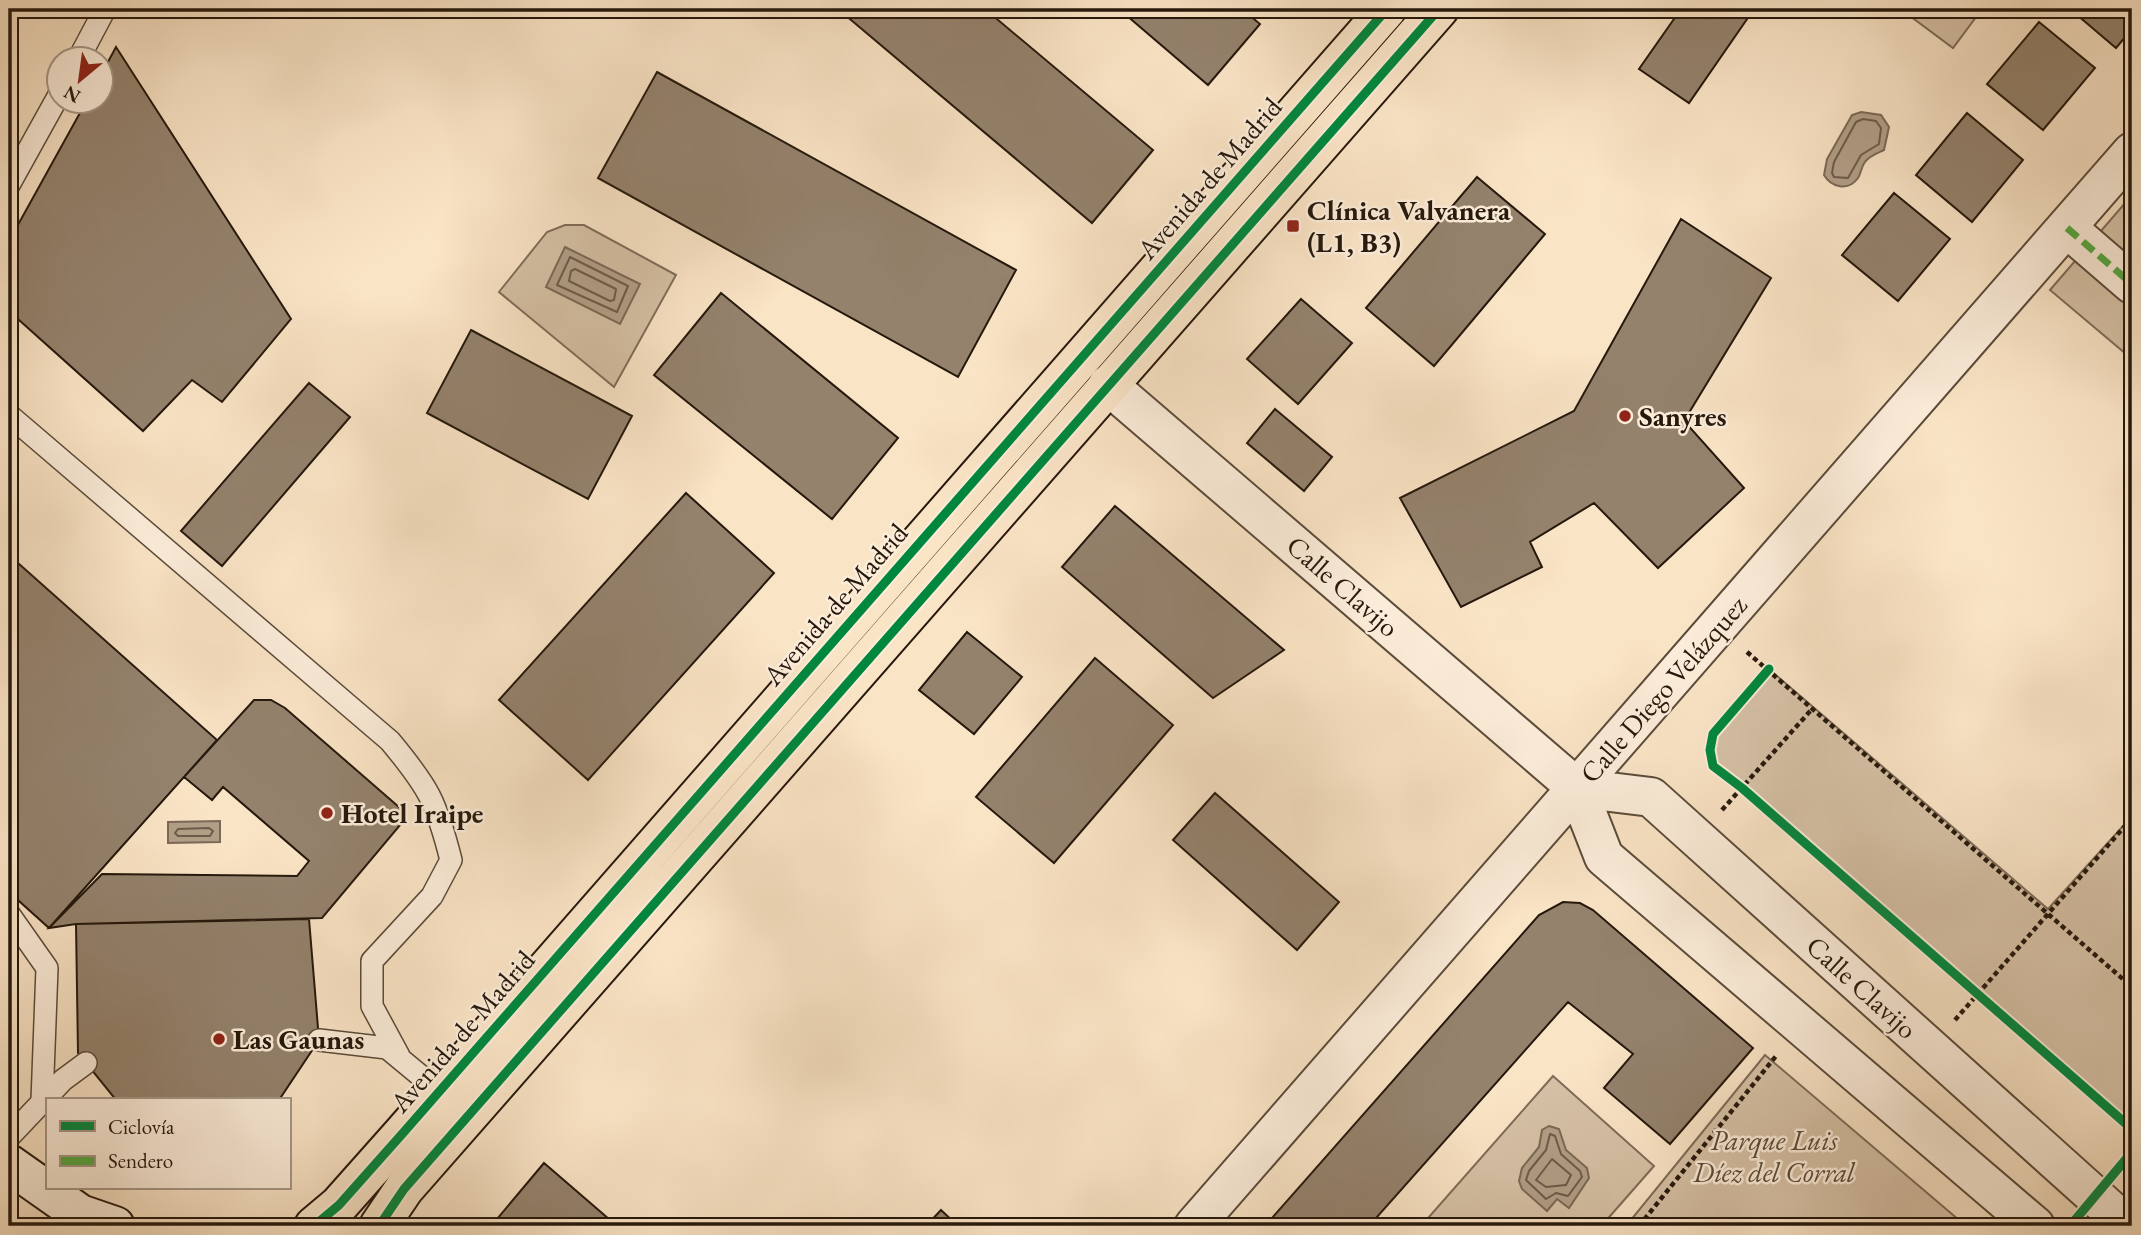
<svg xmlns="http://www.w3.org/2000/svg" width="2141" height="1235" viewBox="0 0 2141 1235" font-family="'EB Garamond',serif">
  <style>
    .green { fill: #d6c1a6; stroke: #7e6c59; stroke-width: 2 }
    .water { fill: #b29f87; stroke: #7a6956; stroke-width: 2 }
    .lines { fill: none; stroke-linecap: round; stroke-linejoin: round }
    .shore { stroke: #6c5c4a; stroke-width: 2 }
    .building { fill: #94826d; stroke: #25180c; stroke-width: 2 }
    .service-casing { stroke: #5a4b3a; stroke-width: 24 }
    .minor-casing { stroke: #5a4b3a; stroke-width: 42 }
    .secondary-casing { stroke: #25180c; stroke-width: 42 }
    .primary-casing { stroke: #25180c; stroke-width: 42 }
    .path { stroke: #25180c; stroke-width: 4.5; stroke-dasharray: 5 3.5; stroke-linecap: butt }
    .service { stroke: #fcedda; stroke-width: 21 }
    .minor { stroke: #fcedda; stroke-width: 38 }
    .secondary { stroke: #fcedda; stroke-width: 38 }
    .primary { stroke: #fae4c6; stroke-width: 38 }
    .quiet { stroke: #53a941; stroke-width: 7; stroke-dasharray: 14 7; stroke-linecap: butt }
    .cycleway-casing { stroke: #fcedda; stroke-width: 13 }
    .cycleway { stroke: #00873e; stroke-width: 9 }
    .poi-dot { fill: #8f2418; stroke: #fcedda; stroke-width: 2.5 }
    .labels { text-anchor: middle; stroke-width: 5; stroke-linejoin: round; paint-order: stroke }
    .street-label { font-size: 28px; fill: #25180c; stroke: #fcedda }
    .poi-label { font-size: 28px; font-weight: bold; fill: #25180c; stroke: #fcedda; text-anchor: start }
    .park-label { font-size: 28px; font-style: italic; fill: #5a4b3a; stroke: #fcedda }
  </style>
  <rect width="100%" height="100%" fill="#fae4c6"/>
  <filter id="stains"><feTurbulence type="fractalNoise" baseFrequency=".00286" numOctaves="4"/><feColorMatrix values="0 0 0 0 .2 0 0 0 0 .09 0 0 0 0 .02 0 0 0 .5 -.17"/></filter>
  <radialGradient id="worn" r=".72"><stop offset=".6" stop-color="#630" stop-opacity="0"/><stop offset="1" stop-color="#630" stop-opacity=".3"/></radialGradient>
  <path class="green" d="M 1915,9 L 1982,9 L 1953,48 L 1910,16 Z
    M 2132,195 L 2132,359 L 2050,290 Z
    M 565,225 L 584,225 L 676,275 L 614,387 L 499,292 L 547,232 Z
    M 1769,669 L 2048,909 L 2132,816 L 2132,1126 L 1742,788 L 1713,766 L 1710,750 L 1713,734 Z
    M 1765,1055 L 1966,1226 L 1626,1226 Z
    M 1553,1076 L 1654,1166 L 1604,1223 L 1589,1226 L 1421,1226 Z"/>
  <path class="water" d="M 1861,112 L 1881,115 L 1889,127 L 1884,150 C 1878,153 1869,156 1865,162 C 1861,167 1861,174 1858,178 C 1848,192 1831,187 1824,175 L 1827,159 L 1852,115 Z
    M 565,247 L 640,284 L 620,324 L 546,287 Z
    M 220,821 L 220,842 L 168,843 L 168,822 Z
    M 1549,1126 L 1559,1129 L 1566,1150 L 1587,1168 L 1589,1178 L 1569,1208 L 1557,1199 L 1547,1211 L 1522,1189 L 1519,1181 L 1522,1168 L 1539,1147 L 1542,1130 Z"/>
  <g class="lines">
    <path class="shore" d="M 1863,119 L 1876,121 L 1881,128 L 1879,144 L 1861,155 L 1848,178 L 1834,177 L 1832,173 L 1834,162 L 1856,122 Z
      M 570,257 L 628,286 L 617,312 L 557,285 Z
      M 575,269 L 616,289 L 614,300 L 610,301 L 569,281 L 571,271 Z
      M 209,828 L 213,831 L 210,836 L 178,836 L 175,833 L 178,829 Z
      M 1550,1134 L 1555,1136 L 1561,1154 L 1580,1171 L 1582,1177 L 1568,1196 L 1556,1193 L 1546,1199 L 1526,1180 L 1529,1171 L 1546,1150 Z
      M 1552,1159 L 1571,1175 L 1566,1185 L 1546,1187 L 1536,1180 Z"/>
  </g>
  <path class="building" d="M 838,9 L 985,9 L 1153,150 L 1092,223 Z
    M 1119,9 L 1242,9 L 1260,24 L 1208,85 Z
    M 1681,9 L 1754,9 L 1689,103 L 1639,69 Z
    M 2070,9 L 2132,9 L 2132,29 L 2116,48 Z
    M 2039,22 L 2095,68 L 2043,130 L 1987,84 Z
    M 116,47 L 291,319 L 222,402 L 192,380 L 143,431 L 9,311 L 9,241 L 86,102 L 102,102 L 102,73 Z
    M 657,72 L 1016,270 L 958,377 L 598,178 Z
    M 1967,113 L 2023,160 L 1972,222 L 1916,175 Z
    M 1477,177 L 1545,234 L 1434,366 L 1366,308 Z
    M 1894,193 L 1950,239 L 1898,301 L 1842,255 Z
    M 1681,219 L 1771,278 L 1684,421 L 1744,488 L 1658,568 L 1594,503 L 1530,542 L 1542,567 L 1461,607 L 1400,498 L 1574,411 Z
    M 721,293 L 898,438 L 832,519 L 654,375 Z
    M 1301,299 L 1352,343 L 1298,404 L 1247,359 Z
    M 471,330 L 632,416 L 588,499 L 427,413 Z
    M 309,383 L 350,417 L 222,566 L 181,531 Z
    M 1275,409 L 1332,457 L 1304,491 L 1247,443 Z
    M 686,493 L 774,573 L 588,780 L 499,700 Z
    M 1115,506 L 1284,650 L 1213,698 L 1062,567 Z
    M 9,555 L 217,740 L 49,928 L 9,892 L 9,870 L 12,867 L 9,864 Z
    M 967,632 L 1022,677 L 974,734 L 919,690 Z
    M 1095,658 L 1173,725 L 1054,863 L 976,797 Z
    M 254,700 L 271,700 L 285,708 L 400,808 L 401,824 L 322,918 L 76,924 L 49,928 L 102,874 L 297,876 L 309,861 L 223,787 L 212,800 L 184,777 Z
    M 1215,793 L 1339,902 L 1297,950 L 1173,840 Z
    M 1563,902 L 1580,903 L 1593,910 L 1753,1048 L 1670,1144 L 1604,1088 L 1633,1054 L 1568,1002 L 1369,1226 L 1265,1226 L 1539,915 Z
    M 309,919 L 319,1040 L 279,1100 L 116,1100 L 78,1053 L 76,924 Z
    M 544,1163 L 617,1226 L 492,1225 Z
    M 941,1210 L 958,1226 L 926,1226 Z"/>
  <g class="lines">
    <defs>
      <path id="service" d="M 78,60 L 105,9
        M 9,185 L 60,93
        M 9,415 L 390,741 C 429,788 436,801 451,860 L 432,896 L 372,961 L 372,1006 L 399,1056
        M 9,914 L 47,968 L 42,1101
        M 319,1040 L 387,1048 L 439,1091
        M 9,1137 L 63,1080 L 86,1063"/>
      <path id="minor" d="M 2067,228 L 2132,284
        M 1108,385 L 1577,788 L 1604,857 L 2035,1226
        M 1577,788 L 1651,797 L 2128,1226
        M 1194,1226 L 2132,152"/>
      <path id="secondary" d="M 9,1164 L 80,1214 L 115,1226"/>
      <path id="primary" d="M 314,1226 L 339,1205 L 403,1133 L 1387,9
        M 379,1226 L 404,1189 L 1439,9"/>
    </defs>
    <use href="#service" class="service-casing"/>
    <use href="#minor" class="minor-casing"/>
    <use href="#secondary" class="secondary-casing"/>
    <use href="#primary" class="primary-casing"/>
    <path class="path" d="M 1747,652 L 2132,987
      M 1722,810 L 1812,709
      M 1955,1020 L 2132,818
      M 1639,1226 L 1776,1056"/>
    <use href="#service" class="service"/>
    <use href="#minor" class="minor"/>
    <use href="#secondary" class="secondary"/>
    <use href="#primary" class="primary"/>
    <path class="quiet" d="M 2067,228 L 2132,284"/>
    <defs>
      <path id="cycleway" d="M 1769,669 L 1713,734 L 1710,750 L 1713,766 L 1742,788 L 2132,1129
        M 314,1226 L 339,1205 L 403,1133 L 1387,9
        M 379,1226 L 404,1189 L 1439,9
        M 2070,1226 L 2132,1152"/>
    </defs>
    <use href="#cycleway" class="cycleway-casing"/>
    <use href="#cycleway" class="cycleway"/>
  </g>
  <g class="poi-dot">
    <rect x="1286" y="219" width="14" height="14" rx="3.5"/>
    <circle cx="1625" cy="416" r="7"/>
    <circle cx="327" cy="813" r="7"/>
    <circle cx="219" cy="1039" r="7"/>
  </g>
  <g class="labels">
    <g class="street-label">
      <text transform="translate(1209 178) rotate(-49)" y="10">Avenida de Madrid</text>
      <text transform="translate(1343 586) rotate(41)" y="10">Calle Clavijo</text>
      <text transform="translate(835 604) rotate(-49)" y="10">Avenida de Madrid</text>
      <text transform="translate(1663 689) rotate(-49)" y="10">Calle Diego Velázquez</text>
      <text transform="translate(1862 987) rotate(42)" y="10">Calle Clavijo</text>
      <text transform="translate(462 1031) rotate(-49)" y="10">Avenida de Madrid</text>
    </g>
    <g class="poi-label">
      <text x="1307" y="220">Clínica Valvanera<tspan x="1307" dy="32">(L1, B3)</tspan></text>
      <text x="1639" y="426">Sanyres</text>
      <text x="341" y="823">Hotel Iraipe</text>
      <text x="233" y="1049">Las Gaunas</text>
    </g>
    <g class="park-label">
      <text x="1774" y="1150">Parque Luis<tspan x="1774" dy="32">Díez del Corral</tspan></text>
    </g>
  </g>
  <rect width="2141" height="1235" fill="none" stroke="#fae4c6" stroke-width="35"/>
  <rect x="10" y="10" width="2120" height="1214" fill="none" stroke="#25180c" stroke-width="3.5"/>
  <rect x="18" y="18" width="2106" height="1200" fill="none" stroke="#25180c" stroke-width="2"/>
  <rect x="46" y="1098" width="245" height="91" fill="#fcedda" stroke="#a69888" stroke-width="2"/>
  <rect x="60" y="1121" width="35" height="10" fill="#00873e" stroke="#a69888" stroke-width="2"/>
  <text x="108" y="1134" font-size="21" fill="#25180c">Ciclovía</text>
  <rect x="60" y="1156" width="35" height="10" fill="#53a941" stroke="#a69888" stroke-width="2"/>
  <text x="108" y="1168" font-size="21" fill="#25180c">Sendero</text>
  <g transform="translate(80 80) rotate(209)"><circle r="33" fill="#fcedda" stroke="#a69888" stroke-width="2"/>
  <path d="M0-5L12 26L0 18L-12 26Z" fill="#8f2418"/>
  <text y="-10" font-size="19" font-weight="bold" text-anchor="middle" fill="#25180c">N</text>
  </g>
  <rect width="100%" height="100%" filter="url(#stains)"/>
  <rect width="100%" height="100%" fill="url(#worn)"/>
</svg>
